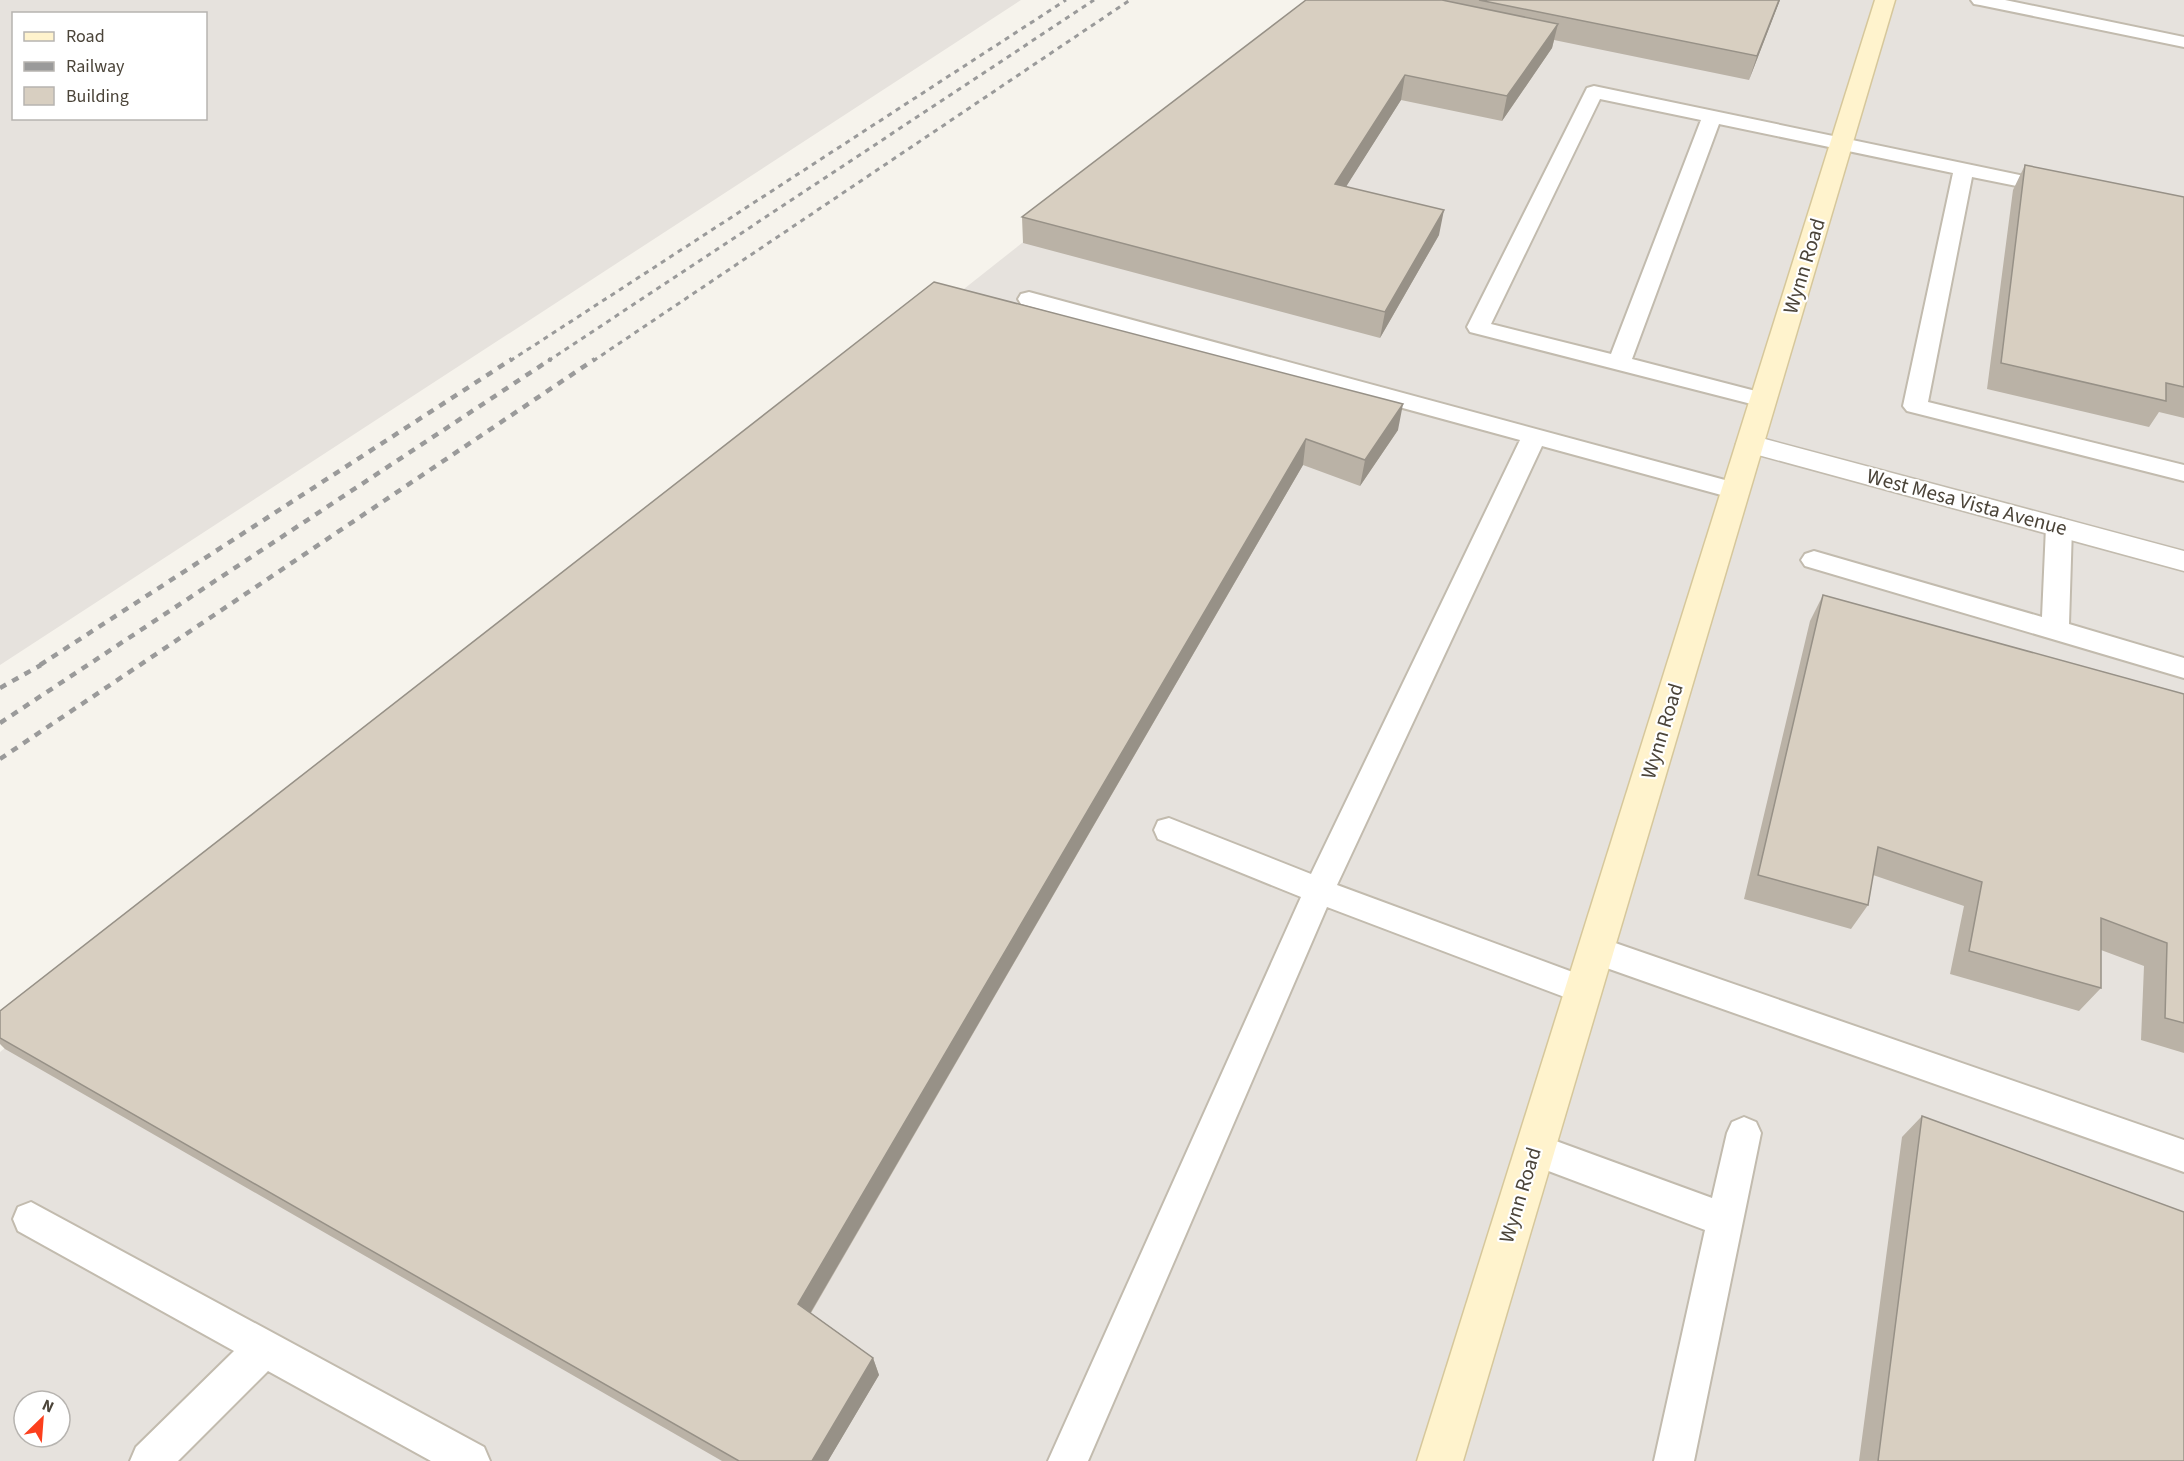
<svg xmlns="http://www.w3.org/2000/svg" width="2184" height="1461" viewBox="0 0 2184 1461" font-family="'Source Sans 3',sans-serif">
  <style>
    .industrial { fill: #e6e2dd; fill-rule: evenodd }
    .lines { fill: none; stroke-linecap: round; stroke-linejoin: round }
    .lane-casing { stroke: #c2bbae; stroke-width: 4 }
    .street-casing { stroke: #c2bbae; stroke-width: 3 }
    .secondary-casing { stroke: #d6c79b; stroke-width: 3 }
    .lane { fill: #fff; fill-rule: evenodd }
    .street { fill: #fff; fill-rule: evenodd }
    .secondary { fill: #fff3cd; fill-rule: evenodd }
    .rail-far1 { stroke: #9a9a9a; stroke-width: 3; stroke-dasharray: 5 5; stroke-linecap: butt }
    .rail { stroke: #9a9a9a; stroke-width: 4.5; stroke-dasharray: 7 7; stroke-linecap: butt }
    .wall { fill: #bab2a6 }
    .shaded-wall { fill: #979187 }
    .building { fill: #d8cfc1; stroke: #979187; stroke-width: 1.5 }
    .labels { text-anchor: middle; stroke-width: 4.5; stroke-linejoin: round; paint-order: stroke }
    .street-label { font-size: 21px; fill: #4b4439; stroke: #fff }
  </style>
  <rect width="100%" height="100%" fill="#f6f3ec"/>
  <path class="industrial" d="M 0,0 L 1021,0 L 0,665 ZM 14,14 L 206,14 L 206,118 L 14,118 Z
    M 1329,0 L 2184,0 L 2184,1461 L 0,1461 L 0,1052 ZM 24,1401 L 60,1401 L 60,1437 L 24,1437 Z"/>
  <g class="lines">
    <defs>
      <path id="lane" d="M 1971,0 L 2005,0 L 2184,37 L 2184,47 L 1980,5 L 1974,4 Z
        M 1594,86 L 2063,184 L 2066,188 L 2063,192 L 2056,194 L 1972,177 L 1928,402 L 2184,465 L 2184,481 L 1907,411 L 1903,406 L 1953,173 L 1719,124 L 1632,359 L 1771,395 L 1775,400 L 1771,405 L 1763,407 L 1470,332 L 1467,327 L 1585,92 L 1587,88 ZM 1600,99 L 1701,120 L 1611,354 L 1491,324 Z
        M 1029,292 L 1736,483 L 1745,485 L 1748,491 L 1745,497 L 1736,499 L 1542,446 L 1337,885 L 1594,980 L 1599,990 L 1594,1000 L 1583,1004 L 1327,907 L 1088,1461 L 1048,1461 L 1301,897 L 1158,839 L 1154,830 L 1158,821 L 1169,818 L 1311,874 L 1520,440 L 1021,304 L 1018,299 L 1021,294 Z
        M 2059,518 L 2068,521 L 2072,527 L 2069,624 L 2184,658 L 2184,678 L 1805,566 L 1801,560 L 1805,554 L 1814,551 L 2042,617 L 2046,527 L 2050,521 Z
        M 1595,936 L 2184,1140 L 2184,1172 L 1584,960 L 1579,950 L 1584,940 Z
        M 1744,1117 L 1756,1122 L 1761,1133 L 1694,1461 L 1654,1461 L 1705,1230 L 1522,1161 L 1517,1149 L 1522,1137 L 1534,1133 L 1712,1198 L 1727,1133 L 1732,1122 Z
        M 31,1202 L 484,1447 L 490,1461 L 431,1461 L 268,1371 L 178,1461 L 130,1461 L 136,1447 L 234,1351 L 18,1231 L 13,1219 L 18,1207 Z"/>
      <path id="street" d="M 1750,435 L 2184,551 L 2184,571 L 1740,450 L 1736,444 L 1740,438 Z"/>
      <path id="secondary" d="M 1875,0 L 1895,0 L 1463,1461 L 1417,1461 Z"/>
    </defs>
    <use href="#lane" class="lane-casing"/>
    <use href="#street" class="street-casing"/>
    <use href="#secondary" class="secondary-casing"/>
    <use href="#lane" class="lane"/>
    <use href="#street" class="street"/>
    <use href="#secondary" class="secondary"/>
    <path class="rail-far1" d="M 510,361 L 1066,0
      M 548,361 L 1094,0
      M 593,361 L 1130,0"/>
    <path class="rail" d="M 40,665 L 512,359
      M 0,688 L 41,665
      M 0,723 L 551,359
      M 0,759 L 595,359"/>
  </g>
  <path class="wall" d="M 1306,0 L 1780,0 L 1749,80 L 1554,40 L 1552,48 L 1502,121 L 1401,100 L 1346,186 L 1439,235 L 1380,338 L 1023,243 L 1022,217 Z
    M 2025,165 L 2184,197 L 2184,418 L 2159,412 L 2149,427 L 1987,389 L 2013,190 Z
    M 934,282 L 1398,430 L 1360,486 L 1303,465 L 811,1313 L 873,1358 L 879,1375 L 828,1461 L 722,1461 L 5,1049 L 0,1044 L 0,1011 Z
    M 1823,595 L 2184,694 L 2184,1053 L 2141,1040 L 2144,966 L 2101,950 L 2101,988 L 2079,1011 L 1950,974 L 1964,906 L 1873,875 L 1868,905 L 1851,929 L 1744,899 L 1810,621 Z
    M 1922,1116 L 2184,1461 L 1859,1461 L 1902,1137 Z"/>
  <path class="shaded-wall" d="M 1779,0 L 1780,0 L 1749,80 L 1757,56 Z
    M 1558,24 L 1552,48 L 1502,121 L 1507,96 Z
    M 1405,75 L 1401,100 L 1332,209 L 1335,184 Z
    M 1444,210 L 1439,235 L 1380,338 L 1385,312 Z
    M 1403,404 L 1398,430 L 1360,486 L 1365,460 Z
    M 1306,439 L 1303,465 L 805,1322 L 798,1304 Z
    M 873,1358 L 879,1375 L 828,1461 L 812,1461 Z"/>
  <path class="building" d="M 1306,0 L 1442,0 L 1558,24 L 1507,96 L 1405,75 L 1335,184 L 1444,210 L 1385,312 L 1022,217 Z
    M 1479,0 L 1779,0 L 1757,56 Z
    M 2025,165 L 2184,197 L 2184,387 L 2166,383 L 2166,401 L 2001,363 Z
    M 934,282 L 1403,404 L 1365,460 L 1306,439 L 798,1304 L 873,1358 L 812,1461 L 739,1461 L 0,1038 L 0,1011 Z
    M 1823,595 L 2184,694 L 2184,1023 L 2165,1018 L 2167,943 L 2101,918 L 2101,988 L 1969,951 L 1982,882 L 1878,847 L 1868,905 L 1758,875 Z
    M 1922,1116 L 2184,1212 L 2184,1461 L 1878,1461 Z"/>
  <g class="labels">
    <g class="street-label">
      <text transform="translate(1804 266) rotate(-73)" y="7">Wynn Road</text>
      <text transform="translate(1967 502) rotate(15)" y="7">West Mesa Vista Avenue</text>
      <text transform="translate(1662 731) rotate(-73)" y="7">Wynn Road</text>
      <text transform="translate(1520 1195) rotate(-73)" y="7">Wynn Road</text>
    </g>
  </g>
  <rect x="12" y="12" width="195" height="108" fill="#ffffff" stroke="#b7b4b0" stroke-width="1.5"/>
  <rect x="24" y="32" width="30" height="9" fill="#fff3cd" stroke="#b7b4b0" stroke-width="1.5"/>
  <text x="66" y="42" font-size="18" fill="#4b4439">Road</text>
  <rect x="24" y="62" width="30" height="9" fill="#9a9a9a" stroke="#b7b4b0" stroke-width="1.5"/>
  <text x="66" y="72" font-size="18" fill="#4b4439">Railway</text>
  <rect x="24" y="87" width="30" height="18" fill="#d8cfc1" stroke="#b7b4b0" stroke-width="1.5"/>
  <text x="66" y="102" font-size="18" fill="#4b4439">Building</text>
  <g transform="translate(42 1419) rotate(25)"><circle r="28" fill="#ffffff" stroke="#b7b4b0" stroke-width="1.5"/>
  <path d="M0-4.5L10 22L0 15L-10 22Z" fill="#fc3f1d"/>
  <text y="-9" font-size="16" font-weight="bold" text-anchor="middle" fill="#4b4439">N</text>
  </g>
</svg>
